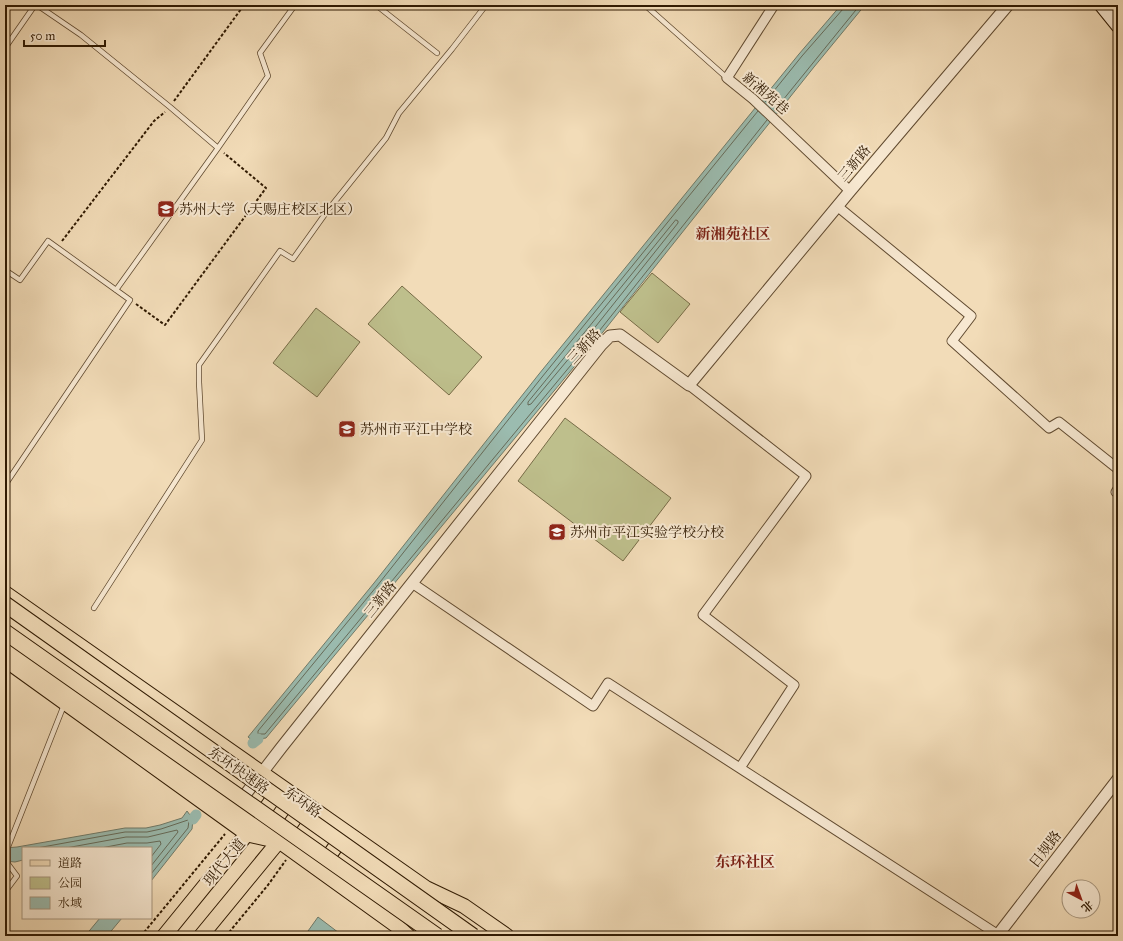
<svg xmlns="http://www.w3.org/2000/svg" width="1123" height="941" viewBox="0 0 1123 941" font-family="'IM FELL Great Primer','Noto Serif SC',serif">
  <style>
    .green { fill: #bebf8c; stroke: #776c47 }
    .water { fill: #9bbcb0; stroke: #707b6a }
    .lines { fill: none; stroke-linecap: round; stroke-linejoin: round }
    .shore { stroke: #666b59; stroke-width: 1 }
    .canal { stroke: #9bbcb0; stroke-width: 11 }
    .service-casing { stroke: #604a30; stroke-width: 6 }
    .minor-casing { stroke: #604a30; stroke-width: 11 }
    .tertiary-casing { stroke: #604a30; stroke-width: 13 }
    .secondary-casing { stroke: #301a02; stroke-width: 15 }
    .primary-casing { stroke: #301a02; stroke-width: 16 }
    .trunk-casing { stroke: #301a02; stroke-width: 17 }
    .path { stroke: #301a02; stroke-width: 2; stroke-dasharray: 3 2; stroke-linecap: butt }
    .service { stroke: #f7e8d1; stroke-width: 4.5 }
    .minor { stroke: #f7e8d1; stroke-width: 9 }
    .tertiary { stroke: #f7e8d1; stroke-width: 11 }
    .secondary { stroke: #f7e8d1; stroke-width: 13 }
    .primary { stroke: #f2dcb8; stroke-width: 14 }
    .trunk { stroke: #f2dcb8; stroke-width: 15 }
    .trunk-bridge-casing { stroke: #301a02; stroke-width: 17; stroke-linecap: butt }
    .trunk-bridge { stroke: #f2dcb8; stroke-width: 15 }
    .labels { text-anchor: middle; stroke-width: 4; stroke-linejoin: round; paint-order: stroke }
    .street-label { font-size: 14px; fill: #301a02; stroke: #f7e8d1 }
    .poi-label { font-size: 14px; fill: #301a02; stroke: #f7e8d1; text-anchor: start }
    .neighbourhood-label { font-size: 15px; font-weight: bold; fill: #7a1f14; stroke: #f7e8d1 }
  </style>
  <rect width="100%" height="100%" fill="#f2dcb8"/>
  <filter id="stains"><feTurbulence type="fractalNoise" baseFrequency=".005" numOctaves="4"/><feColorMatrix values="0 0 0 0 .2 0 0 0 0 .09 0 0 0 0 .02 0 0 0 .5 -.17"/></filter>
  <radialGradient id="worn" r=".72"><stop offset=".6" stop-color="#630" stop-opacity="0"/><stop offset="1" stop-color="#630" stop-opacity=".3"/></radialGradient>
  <path class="green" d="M 652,273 L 690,304 L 658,343 L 620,312 Z
    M 402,286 L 482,357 L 449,395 L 368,324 Z
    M 316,308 L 360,342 L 317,397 L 273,363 Z
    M 565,418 L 671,498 L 623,561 L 518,481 Z"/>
  <path class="water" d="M 841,5 L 865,5 L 814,67 L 603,332 L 266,738 L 252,740 L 248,737 L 374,583 L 539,374 L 799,54 Z
    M 187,811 L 193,819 L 192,829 L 151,881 L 151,848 L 23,848 L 23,860 L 15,862 L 5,861 L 5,848 L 17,847 L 125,828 L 146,828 L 160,825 L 182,818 Z
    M 318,917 L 343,936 L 315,936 L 308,931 Z
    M 100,918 L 122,918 L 107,936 L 85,936 Z"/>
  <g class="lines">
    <path class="shore" d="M 765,102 L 802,56 L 843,9 L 844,5
      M 758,111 L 542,377 L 377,586 L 258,731 L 258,734 L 265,734 L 600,330 L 767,120
      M 774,111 L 860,5
      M 676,220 L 678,221 L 678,223 L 596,326 L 531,404 L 528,405 L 528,402 L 546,380 Z
      M 37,848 L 125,832 L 147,832 L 161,829 L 188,820 L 189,821 L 188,828 L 151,874
      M 66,848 L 126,837 L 148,837 L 177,830 L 178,832 L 151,866
      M 101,848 L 127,843 L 147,843 L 160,841 L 161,844 L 151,857"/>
    <path class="canal" d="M 253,743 L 258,739
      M 193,819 L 196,815"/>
    <defs>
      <path id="service" d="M 37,5 L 81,35 L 170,107 L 218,148
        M 376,5 L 437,53
        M 645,5 L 727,78
        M 5,48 L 35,5
        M 5,270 L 20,280 L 48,241 L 130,300 L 5,485
        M 116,290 L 218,148 L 268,76 L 260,53 L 295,5
        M 94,608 L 202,440 L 199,382 L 199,365 L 280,251 L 293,259 L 328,210 L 386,138 L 399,113 L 452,49 L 486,5
        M 5,892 L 17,876 L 8,864 L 8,847 L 64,705"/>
      <path id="minor" d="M 774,5 L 727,78 L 753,99 L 850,191
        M 837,206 L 971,316 L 952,341 L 1049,428 L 1059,422 L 1118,469
        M 689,385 L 806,476 L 703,615 L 794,685 L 740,768
        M 1118,489 L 1116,492 L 1118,493
        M 412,583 L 593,706 L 608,683 L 1000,936"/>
      <path id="tertiary" d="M 238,804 L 281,748 L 601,345 L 610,336 L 620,335 L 689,385 L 850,191 L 1008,5
        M 997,936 L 1118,779"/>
      <path id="secondary" d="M 1101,5 L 1118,26"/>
      <path id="primary" d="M 5,593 L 426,888 L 464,906 L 507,936
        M 5,645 L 69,690 L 397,926 L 408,936
        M 321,867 L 346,832
        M 164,936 L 255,824 L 281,787
        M 201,936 L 279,841 L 305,803"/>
      <path id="trunk" d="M 5,659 L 248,834 L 279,841"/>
    </defs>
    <use href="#service" class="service-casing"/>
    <use href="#minor" class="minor-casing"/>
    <use href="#tertiary" class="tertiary-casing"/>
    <use href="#secondary" class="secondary-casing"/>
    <use href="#primary" class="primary-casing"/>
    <use href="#trunk" class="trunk-casing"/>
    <path class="path" d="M 174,101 L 244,5
      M 62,241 L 154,121 L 165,112
      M 136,304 L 165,325 L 266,188 L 224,153
      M 141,936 L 225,834
      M 226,936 L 268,885 L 286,860"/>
    <use href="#service" class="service"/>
    <use href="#minor" class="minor"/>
    <use href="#tertiary" class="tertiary"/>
    <use href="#secondary" class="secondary"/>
    <use href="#primary" class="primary"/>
    <use href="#trunk" class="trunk"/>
    <defs>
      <path id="trunk-bridge" d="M 5,604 L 473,936
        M 5,632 L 437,936"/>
    </defs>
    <use href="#trunk-bridge" class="trunk-bridge-casing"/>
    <use href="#trunk-bridge" class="trunk-bridge"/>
  </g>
  <defs>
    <symbol id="university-square" viewBox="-11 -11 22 22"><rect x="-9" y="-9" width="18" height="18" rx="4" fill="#8f2418" stroke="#f7e8d1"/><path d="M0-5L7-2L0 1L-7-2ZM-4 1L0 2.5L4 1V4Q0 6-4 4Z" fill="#fff"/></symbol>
    <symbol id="school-square" viewBox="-11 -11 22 22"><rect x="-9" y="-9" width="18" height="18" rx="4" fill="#8f2418" stroke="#f7e8d1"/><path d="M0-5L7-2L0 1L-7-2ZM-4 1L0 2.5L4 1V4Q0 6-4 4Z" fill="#fff"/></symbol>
  </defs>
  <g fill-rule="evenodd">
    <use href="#university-square" x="156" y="199" width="20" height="20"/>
    <use href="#school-square" x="337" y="419" width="20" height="20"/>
    <use href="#school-square" x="547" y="522" width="20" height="20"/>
  </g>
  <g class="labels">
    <g class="street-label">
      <text transform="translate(766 93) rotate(41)" y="5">新湘苑巷</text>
      <text transform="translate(854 163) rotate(-50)" y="5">三新路</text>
      <text transform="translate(584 346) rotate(-48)" y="5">三新路</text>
      <text transform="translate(380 599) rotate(-51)" y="5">三新路</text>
      <text transform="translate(239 770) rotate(35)" y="5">东环快速路</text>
      <text transform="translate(303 802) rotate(35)" y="5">东环路</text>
      <text transform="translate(1045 849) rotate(-52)" y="5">日规路</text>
      <text transform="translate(224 862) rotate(-50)" y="5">现代大道</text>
    </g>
    <g class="poi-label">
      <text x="179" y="214">苏州大学（天赐庄校区北区）</text>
      <text x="360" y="434">苏州市平江中学校</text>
      <text x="570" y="537">苏州市平江实验学校分校</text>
    </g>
    <g class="neighbourhood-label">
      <text x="733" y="239">新湘苑社区</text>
      <text x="745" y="867">东环社区</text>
    </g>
  </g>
  <rect width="1123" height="941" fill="none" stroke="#f2dcb8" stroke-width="20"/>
  <rect x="6" y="6" width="1111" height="929" fill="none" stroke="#301a02" stroke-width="2"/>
  <rect x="10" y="10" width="1103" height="921" fill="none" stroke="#301a02"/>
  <rect x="22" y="847" width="130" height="72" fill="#f7e8d1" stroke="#a7967e"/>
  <rect x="30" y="860" width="20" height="6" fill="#f2dcb8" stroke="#a7967e"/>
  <text x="58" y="867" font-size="12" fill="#301a02">道路</text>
  <rect x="30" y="877" width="20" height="12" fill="#bebf8c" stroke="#a7967e"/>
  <text x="58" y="887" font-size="12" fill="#301a02">公园</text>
  <rect x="30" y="897" width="20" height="12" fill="#9bbcb0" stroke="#a7967e"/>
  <text x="58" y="907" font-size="12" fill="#301a02">水域</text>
  <g transform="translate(1081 899) rotate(139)"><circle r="19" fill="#f7e8d1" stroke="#a7967e"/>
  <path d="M0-3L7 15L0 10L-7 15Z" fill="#8f2418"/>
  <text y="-6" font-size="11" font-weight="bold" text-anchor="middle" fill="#301a02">北</text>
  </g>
  <path d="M24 40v6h81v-6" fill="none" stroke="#301a02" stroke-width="2"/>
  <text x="30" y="40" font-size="12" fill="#301a02" stroke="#f7e8d1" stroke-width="3" paint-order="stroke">50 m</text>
  <rect width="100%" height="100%" filter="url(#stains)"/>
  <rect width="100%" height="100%" fill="url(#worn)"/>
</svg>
